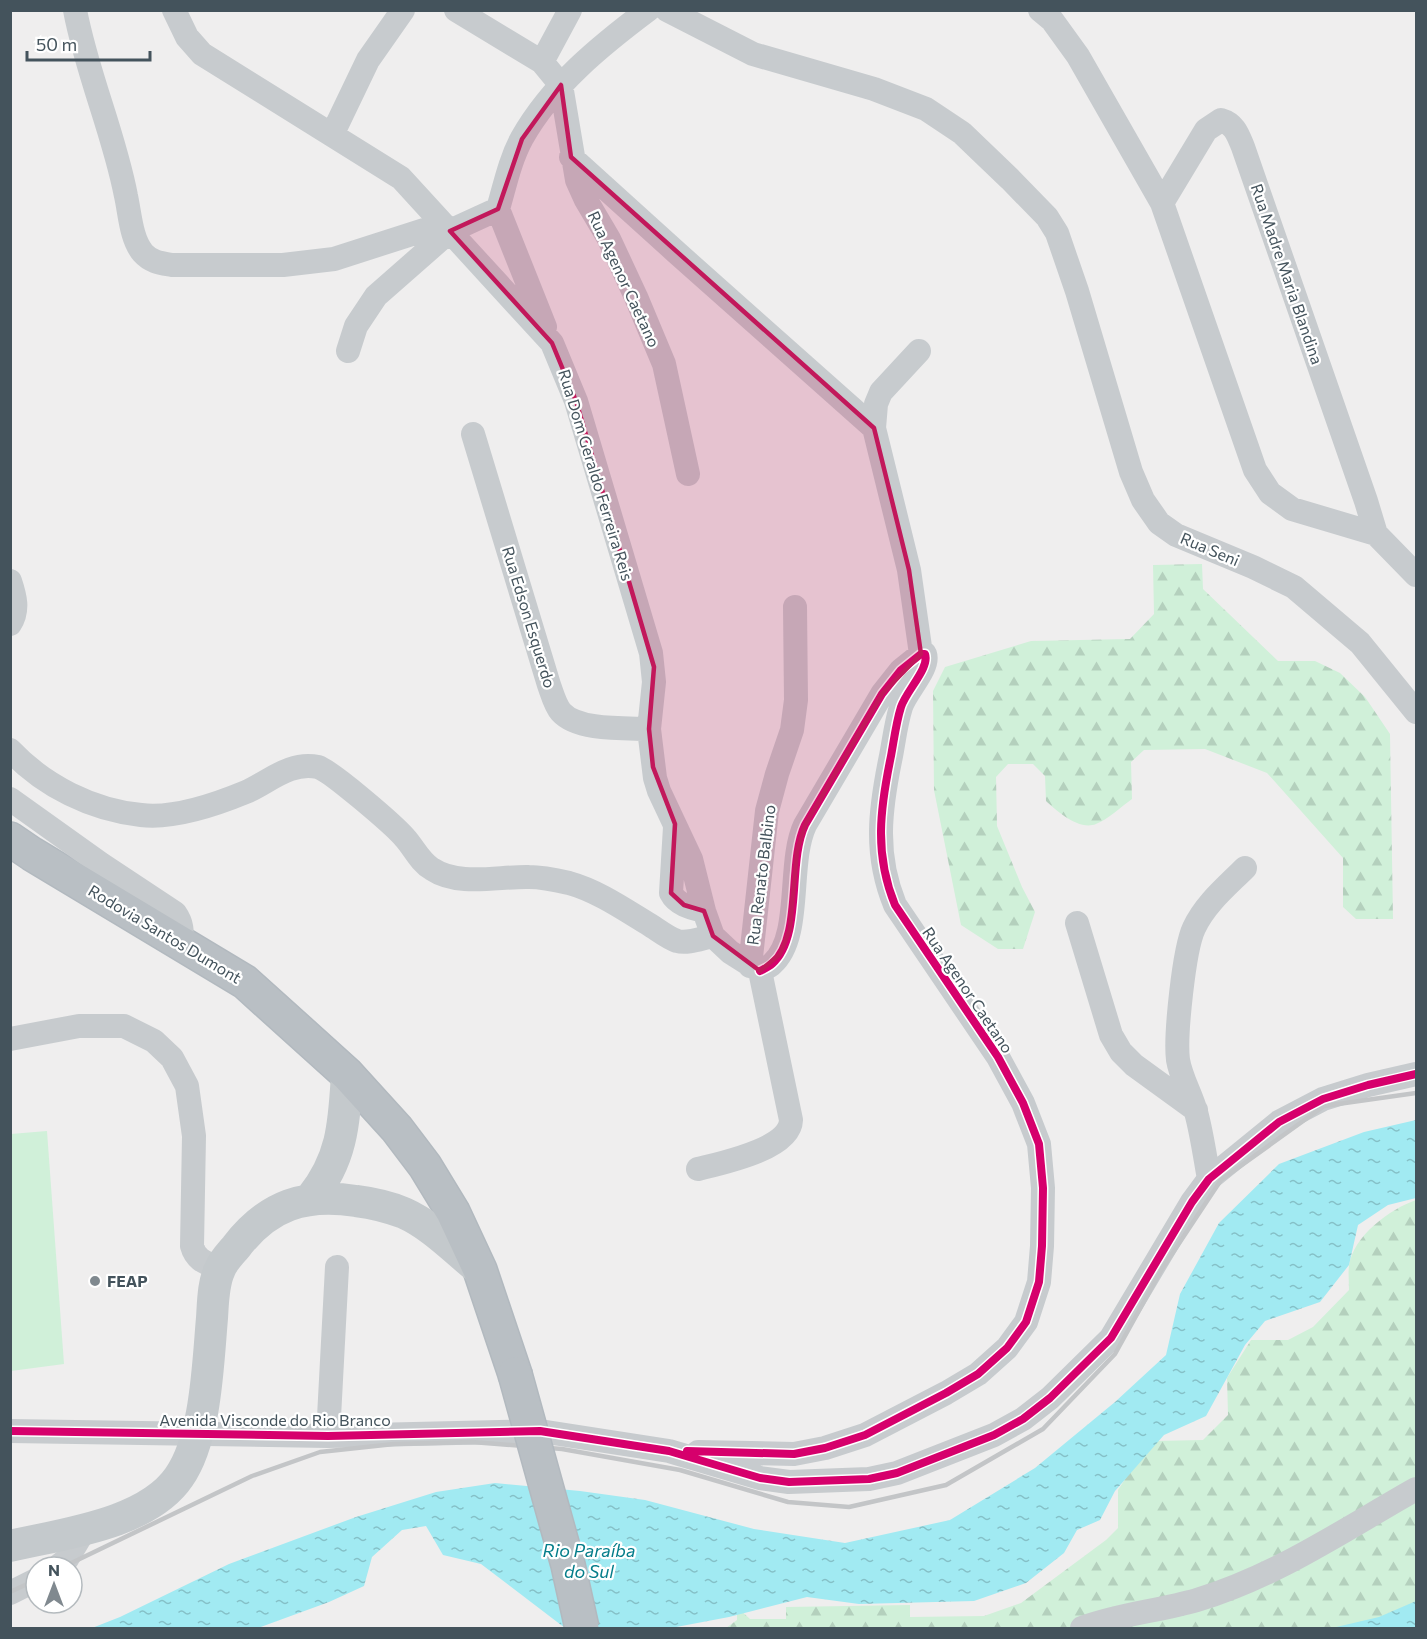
<svg xmlns="http://www.w3.org/2000/svg" width="1427" height="1639" viewBox="0 0 1427 1639" font-family="Commissioner,sans-serif">
  <style>
    .green { fill: #d0f0d9 }
    .forest { fill: url(#forest-firs) }
    .water { fill: url(#water-ripples) }
    .lines { fill: none; stroke-linecap: round; stroke-linejoin: round }
    .highway-casing { stroke: #b2b9bf; stroke-width: 36 }
    .minor { stroke: #c7cbce; stroke-width: 24 }
    .major { stroke: #c4c9cc; stroke-width: 32 }
    .highway { stroke: #b9bfc4; stroke-width: 33 }
    .rail { stroke: #c3c5c7; stroke-width: 4.5 }
    .highway-bridge-casing { stroke: #b2b9bf; stroke-width: 36; stroke-linecap: butt }
    .highway-bridge { stroke: #b9bfc4; stroke-width: 33 }
    .cycleway-casing { stroke: #fff; stroke-width: 11 }
    .cycleway { stroke: #d6006c; stroke-width: 8 }
    .marked { fill: #c2185b; fill-opacity: 0.2; stroke: #c2185b; stroke-width: 4.5; stroke-linejoin: round }
    .poi-dot { fill: #80898f; stroke: #fff; stroke-width: 2 }
    .labels { text-anchor: middle; stroke-width: 4.5; stroke-linejoin: round; paint-order: stroke }
    .street-label { font-size: 16px; fill: #44535c; stroke: #fff }
    .poi-label { font-size: 16px; font-weight: bold; fill: #44535c; stroke: #fff; text-anchor: start }
    .water-label { font-size: 18px; font-style: italic; fill: #047d8a; stroke: #fff }
  </style>
  <defs>
    <pattern id="forest-firs" width="22" height="20" patternUnits="userSpaceOnUse" patternTransform="scale(1.5)"><rect width="22" height="20" fill="#d0f0d9"/><path d="M5 1l3.5 6h-7zM16 11l3.5 6h-7z" fill="#b4d0bd"/></pattern>
    <pattern id="water-ripples" width="26" height="14" patternUnits="userSpaceOnUse" patternTransform="scale(1.5)"><rect width="26" height="14" fill="#a1eaf2"/><path d="M2 4q2-2 4 0t4 0M15 11q2-2 4 0t4 0" fill="none" stroke="#85c0c7"/></pattern>
  </defs>
  <rect width="100%" height="100%" fill="#efeeee"/>
  <path class="green" d="M 47,1131 L 64,1364 L 11,1371 L 11,1134 Z"/>
  <path class="forest" d="M 1202,564 L 1203,589 L 1278,661 L 1315,661 L 1340,673 L 1365,697 L 1390,734 L 1393,919 L 1356,919 L 1343,907 L 1343,858 L 1267,773 L 1205,749 L 1144,750 L 1131,762 L 1132,799 C 1122,806 1107,820 1096,824 C 1079,831 1057,811 1046,801 L 1045,776 L 1033,764 L 1008,764 L 996,777 L 997,826 L 1022,887 L 1035,912 L 1023,949 L 998,949 L 961,925 L 934,790 L 933,691 L 945,667 L 1031,641 L 1130,639 L 1154,614 L 1153,565 Z
    M 1416,1200 L 1416,1628 L 726,1628 L 737,1620 L 737,1607 L 750,1619 L 786,1619 L 786,1607 L 910,1605 L 910,1617 L 984,1616 L 1021,1603 L 1106,1540 L 1118,1528 L 1118,1490 L 1142,1453 L 1154,1441 L 1203,1440 L 1228,1415 L 1227,1378 L 1251,1340 L 1288,1340 L 1313,1327 L 1349,1290 C 1349,1282 1348,1273 1349,1266 C 1353,1236 1390,1209 1416,1200 Z"/>
  <path class="water" d="M 1416,1120 L 1416,1198 L 1388,1205 L 1358,1225 L 1349,1265 L 1320,1302 L 1265,1321 L 1245,1345 L 1206,1416 L 1164,1435 L 1115,1491 L 1100,1520 L 1077,1530 L 1064,1553 L 1026,1583 L 974,1601 L 859,1604 L 807,1597 L 729,1617 L 671,1628 L 565,1628 L 481,1564 L 443,1555 L 426,1526 L 402,1530 L 372,1557 L 364,1586 L 329,1602 L 258,1628 L 92,1628 L 120,1617 L 229,1564 L 356,1517 L 436,1492 L 495,1483 L 580,1491 L 645,1500 L 754,1529 L 845,1543 L 950,1520 L 1035,1468 L 1115,1402 L 1166,1355 L 1180,1294 L 1219,1223 L 1279,1164 L 1364,1132 Z
    M 1416,1601 L 1416,1628 L 1332,1628 L 1379,1617 Z"/>
  <g class="lines">
    <defs>
      <path id="highway" d="M 10,839 L 32,854 L 245,982 L 347,1074 L 397,1129 L 425,1166 L 453,1212 L 480,1270 L 515,1374"/>
    </defs>
    <use href="#highway" class="highway-casing"/>
    <path class="minor" d="M 75,10 C 87,74 114,133 126,196 C 130,214 131,239 143,253 C 151,262 161,263 172,265 L 283,265 L 334,259 L 443,224
      M 174,10 L 187,37 L 202,54 L 401,178 L 552,343 L 576,401 L 651,653 L 654,682 L 649,729 L 655,778 L 659,791 L 691,859 L 704,911 L 713,936 L 730,952 L 760,971
      M 456,10 L 542,62 L 561,85
      M 667,10 L 753,54 L 874,89 L 926,109 L 962,133 L 1010,179 L 1047,217 L 1057,233 L 1077,291 L 1131,472 L 1143,500 L 1159,523 L 1176,535 L 1253,567 L 1294,587 L 1360,643 L 1416,712
      M 1040,10 L 1052,20 L 1078,56 L 1162,203 L 1255,470 L 1270,493 L 1292,509 L 1376,534
      M 542,62 L 570,10
      M 561,85 L 577,180 L 586,200 L 609,239 L 636,297 L 664,364 L 688,474
      M 332,135 L 368,60 L 403,10
      M 571,157 L 676,252 L 874,428
      M 1162,203 L 1206,130 L 1221,120 C 1235,124 1238,135 1243,147 L 1366,501 L 1376,534 L 1416,575
      M 498,209 L 545,327
      M 348,351 L 356,326 L 376,296 L 450,231 L 498,209 C 505,185 510,160 522,138 C 552,85 600,46 648,10
      M 919,351 L 881,392 L 876,404 L 874,428 L 909,570 L 921,654
      M 473,434 L 549,685 C 552,693 555,705 561,712 C 578,731 625,728 649,729
      M 10,581 C 15,596 19,610 10,624
      M 10,750 C 44,786 92,810 141,815 C 173,819 217,804 246,792 C 269,782 290,761 318,767 C 331,771 394,825 405,838 C 414,848 420,862 432,869 C 459,887 499,876 529,877 C 543,877 556,880 569,883 C 598,891 625,910 650,925 C 658,930 668,938 677,941 C 688,944 702,938 713,936
      M 10,799 L 101,864 L 175,913 C 182,923 183,931 180,943
      M 675,827 L 671,893 C 677,905 692,908 704,911
      M 1077,923 L 1111,1035 L 1121,1052 L 1134,1065 L 1196,1110
      M 750,966 L 767,811 L 777,774 L 792,730 L 796,700 L 795,607
      M 10,1039 L 79,1026 L 124,1026 L 154,1041 L 172,1058 L 187,1086 L 194,1136 L 192,1246 C 196,1261 207,1263 220,1269
      M 698,1169 C 722,1163 790,1149 791,1120 L 760,971
      M 1209,1179 C 1205,1157 1202,1134 1196,1112 C 1191,1094 1181,1078 1178,1060 C 1175,1036 1184,949 1194,928 C 1205,904 1227,886 1245,868
      M 10,1431 L 328,1436 L 540,1431 L 669,1451 L 760,1478 L 789,1482 L 869,1479 L 897,1473 L 994,1435 L 1023,1419 L 1050,1398 L 1111,1338 L 1192,1202 L 1209,1179 L 1279,1122 L 1323,1099 L 1368,1085 L 1416,1074
      M 328,1436 L 337,1267
      M 698,1452 L 794,1454 L 825,1448 L 865,1435 L 946,1393 L 978,1374 L 1007,1348 L 1026,1322 L 1039,1282 L 1042,1246 L 1043,1188 L 1039,1144 L 1023,1103 L 998,1057 L 895,905 C 874,854 880,809 891,756 C 894,740 896,723 901,707 C 906,691 930,668 925,654 L 921,654 L 901,670 L 882,694 L 805,825 C 787,863 803,937 772,964 C 769,967 764,969 760,971
      M 57,1567 L 67,1559 L 85,1529
      M 10,1593 L 36,1580
      M 1082,1628 C 1119,1614 1159,1611 1197,1600 C 1277,1576 1345,1529 1416,1489"/>
    <path class="major" d="M 311,1198 C 343,1158 344,1123 347,1074
      M 10,1546 C 62,1534 147,1524 179,1477 C 206,1439 208,1363 212,1318 C 213,1303 213,1283 220,1269 C 223,1261 231,1253 236,1247 C 268,1205 305,1193 356,1201 C 372,1203 389,1207 404,1213 C 433,1226 456,1251 480,1270"/>
    <use href="#highway" class="highway"/>
    <path class="rail" d="M 63,1567 L 252,1476 L 320,1452 L 394,1444 L 472,1442 L 562,1449 L 680,1470 L 788,1502 L 849,1507 L 946,1485 L 1043,1429 L 1115,1354 L 1162,1269 L 1221,1180 L 1324,1106 L 1416,1093
      M 10,1592 L 36,1580"/>
    <defs>
      <path id="highway-bridge" d="M 515,1374 L 568,1565 L 582,1628"/>
    </defs>
    <use href="#highway-bridge" class="highway-bridge-casing"/>
    <use href="#highway-bridge" class="highway-bridge"/>
    <defs>
      <path id="cycleway" d="M 10,1431 L 328,1436 L 540,1431 L 669,1451 L 760,1478 L 789,1482 L 869,1479 L 897,1473 L 994,1435 L 1023,1419 L 1050,1398 L 1111,1338 L 1192,1202 L 1209,1179 L 1279,1122 L 1323,1099 L 1368,1085 L 1416,1074
        M 687,1451 L 794,1454 L 825,1448 L 865,1435 L 946,1393 L 978,1374 L 1007,1348 L 1026,1322 L 1039,1282 L 1042,1246 L 1043,1188 L 1039,1144 L 1023,1103 L 998,1057 L 895,905 C 874,854 880,809 891,756 C 894,740 896,723 901,707 C 906,691 930,668 925,654 L 921,654 L 901,670 L 882,694 L 805,825 C 787,863 803,937 772,964 C 769,967 764,969 760,971"/>
    </defs>
    <use href="#cycleway" class="cycleway-casing"/>
    <use href="#cycleway" class="cycleway"/>
  </g>
  <path class="marked" d="M 561,85 L 571,157 L 874,428 L 909,570 L 921,654 L 882,694 L 805,825 L 797,851 L 790,929 L 780,954 L 760,971 L 713,936 L 704,911 L 684,905 L 671,893 L 675,824 L 653,767 L 649,729 L 654,667 L 576,401 L 552,343 L 450,231 L 498,209 L 522,139 Z"/>
  <circle class="poi-dot" cx="95" cy="1281" r="6"/>
  <g class="labels">
    <g class="street-label">
      <text transform="translate(1287 274) rotate(71)" y="6">Rua Madre Maria Blandina</text>
      <text transform="translate(624 279) rotate(65)" y="6">Rua Agenor Caetano</text>
      <text transform="translate(596 475) rotate(73)" y="6">Rua Dom Geraldo Ferreira Reis</text>
      <text transform="translate(1210 549) rotate(23)" y="6">Rua Seni</text>
      <text transform="translate(529 617) rotate(73)" y="6">Rua Edson Esquerdo</text>
      <text transform="translate(761 875) rotate(-83)" y="6">Rua Renato Balbino</text>
      <text transform="translate(165 934) rotate(31)" y="6">Rodovia Santos Dumont</text>
      <text transform="translate(968 990) rotate(56)" y="6">Rua Agenor Caetano</text>
      <text x="275" y="1426">Avenida Visconde do Rio Branco</text>
    </g>
    <g class="poi-label">
      <text x="107" y="1287">FEAP</text>
    </g>
    <g class="water-label">
      <text x="589" y="1557">Rio Paraíba<tspan x="589" dy="21">do Sul</tspan></text>
    </g>
  </g>
  <rect width="1427" height="1639" fill="none" stroke="#44535c" stroke-width="24"/>
  <g transform="translate(54 1585)"><circle r="28" fill="#ffffff" stroke="#b4babe" stroke-width="1.5"/>
  <path d="M0-4.5L10 22L0 15L-10 22Z" fill="#80898f"/>
  <text y="-9" font-size="16" font-weight="bold" text-anchor="middle" fill="#44535c">N</text>
  </g>
  <path d="M27 51v9h123v-9" fill="none" stroke="#44535c" stroke-width="3"/>
  <text x="36" y="51" font-size="18" fill="#44535c" stroke="#ffffff" stroke-width="4.5" paint-order="stroke">50 m</text>
</svg>
